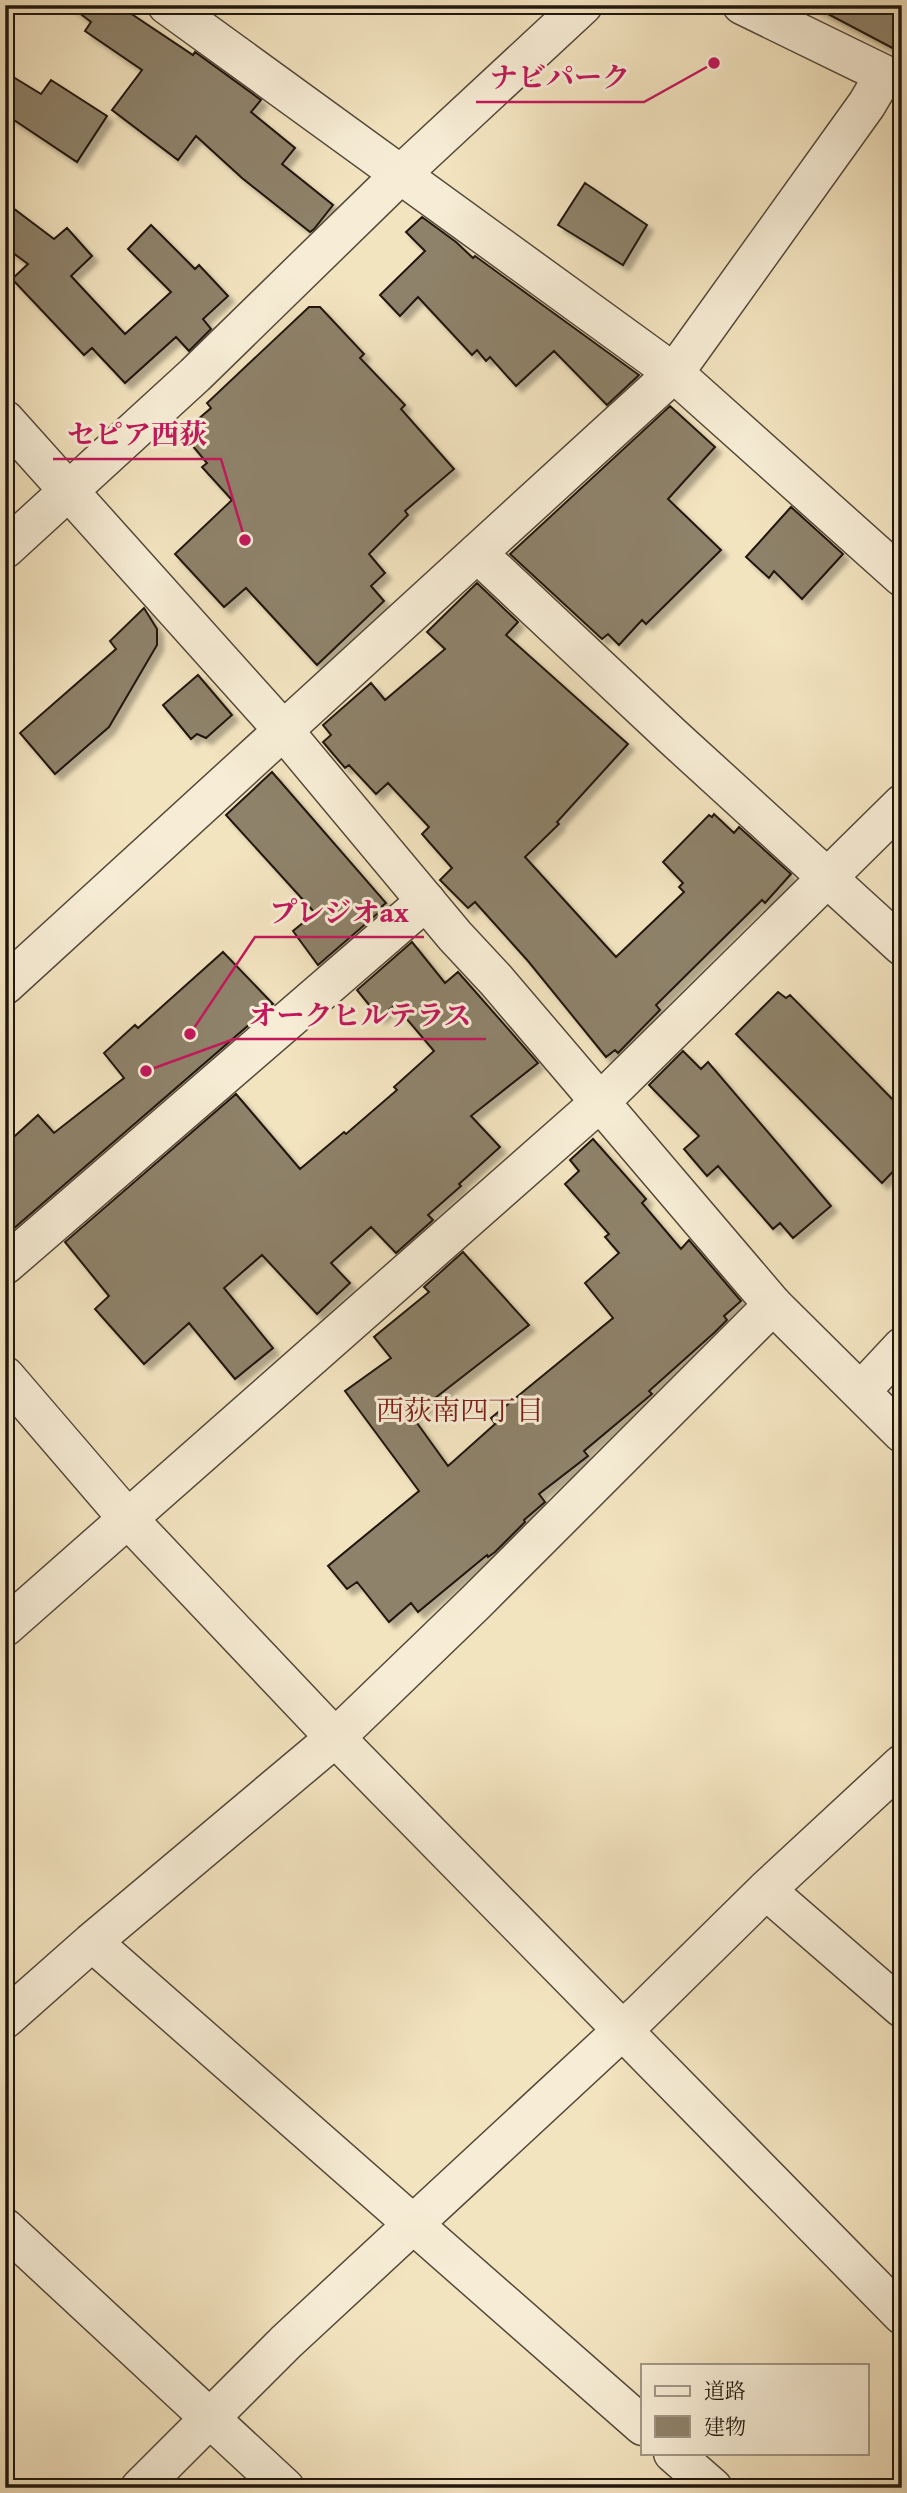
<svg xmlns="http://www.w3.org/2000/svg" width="907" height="2493" viewBox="0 0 907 2493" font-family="'Gentium Book Plus','Noto Serif JP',serif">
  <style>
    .building { fill: #8e826b; stroke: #20170e; stroke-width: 2; filter: url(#shadow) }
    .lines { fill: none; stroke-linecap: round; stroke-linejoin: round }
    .minor-casing { stroke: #554a3a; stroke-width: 41 }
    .tertiary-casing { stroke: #554a3a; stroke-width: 41 }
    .minor { stroke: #f7edd6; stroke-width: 38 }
    .tertiary { stroke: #f7edd6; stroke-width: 38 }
    .labels { text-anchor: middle; stroke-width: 6; stroke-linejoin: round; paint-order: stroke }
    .neighbourhood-label { font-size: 28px; fill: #7a1f14; stroke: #f7edd6 }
    .leader { fill: none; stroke: #c2185b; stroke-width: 2.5 }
    .callout-dot { fill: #c2185b; stroke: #f7edd6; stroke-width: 2.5 }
    .callout-label { font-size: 28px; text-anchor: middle; font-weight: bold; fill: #c2185b; stroke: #f7edd6; stroke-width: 6; stroke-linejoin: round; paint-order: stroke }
  </style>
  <defs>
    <filter id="shadow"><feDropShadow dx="6" dy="6" stdDeviation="2" flood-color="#0004"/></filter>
  </defs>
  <rect width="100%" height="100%" fill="#f3e4c0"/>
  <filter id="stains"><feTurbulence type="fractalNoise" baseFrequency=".00286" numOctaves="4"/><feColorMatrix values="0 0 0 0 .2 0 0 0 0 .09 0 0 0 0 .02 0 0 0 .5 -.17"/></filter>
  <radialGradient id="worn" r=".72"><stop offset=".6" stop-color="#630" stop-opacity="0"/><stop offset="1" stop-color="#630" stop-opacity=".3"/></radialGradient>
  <path class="building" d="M 69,5 L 118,5 L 193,55 L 195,52 L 261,100 L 251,112 L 295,148 L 282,164 L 333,205 L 314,229 L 310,232 L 242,178 L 196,136 L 178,160 L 112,110 L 142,70 L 85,31 L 91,22 Z
    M 811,5 L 902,5 L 902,53 Z
    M 5,72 L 41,94 L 51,80 L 107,116 L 77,162 L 5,114 Z
    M 585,183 L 647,225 L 623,265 L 558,225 Z
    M 5,202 L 54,239 L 67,228 L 92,256 L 71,276 L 125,334 L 171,292 L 128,249 L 151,225 L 195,269 L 199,265 L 228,296 L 203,319 L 211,329 L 189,351 L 176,337 L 125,383 L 92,348 L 84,355 L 12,279 L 28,264 L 5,247 Z
    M 422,217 L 456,242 L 473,258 L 475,256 L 639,375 L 607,405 L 554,351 L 516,386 L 490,357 L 486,361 L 477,350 L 472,355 L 418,297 L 400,316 L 380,295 L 425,251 L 406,232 Z
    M 309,307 L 320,307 L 364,354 L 360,358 L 405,405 L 401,409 L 454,469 L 405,511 L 408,515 L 369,554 L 385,573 L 371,586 L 384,601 L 317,665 L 246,588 L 224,607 L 175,554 L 232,500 L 202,467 L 207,463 L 182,433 L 211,408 L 207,403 Z
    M 670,406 L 715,447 L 668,499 L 721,550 L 646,624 L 642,620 L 619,645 L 608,634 L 602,639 L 510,554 Z
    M 791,507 L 843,554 L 802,599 L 774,571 L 769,578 L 746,557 Z
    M 477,583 L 518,622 L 506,635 L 628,744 L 557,822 L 559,824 L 525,857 L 616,957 L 684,892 L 679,887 L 683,883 L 663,862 L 709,815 L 712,817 L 714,814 L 734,833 L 739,827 L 791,874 L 765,903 L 762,900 L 656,1005 L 660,1010 L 618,1053 L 615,1050 L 606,1057 L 528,961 L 475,902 L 468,908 L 440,880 L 452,868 L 422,834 L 429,827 L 388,783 L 376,794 L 349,765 L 345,768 L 323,742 L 331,735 L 323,725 L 371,683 L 385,700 L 445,649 L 427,632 Z
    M 144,608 L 157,629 L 157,645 L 109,727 L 55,774 L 20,733 L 116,649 L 110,641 Z
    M 198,675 L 232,715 L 206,738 L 197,734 L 191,739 L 163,705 Z
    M 272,772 L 386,903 L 382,906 L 384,908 L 318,965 L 293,931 L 315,913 L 226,815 Z
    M 412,942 L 445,983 L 458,972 L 538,1063 L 471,1116 L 500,1147 L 459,1184 L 461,1186 L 428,1215 L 433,1220 L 396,1253 L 371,1227 L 331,1263 L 350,1283 L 317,1314 L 262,1255 L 224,1288 L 273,1348 L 235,1379 L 189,1323 L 144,1364 L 95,1309 L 109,1296 L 65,1242 L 236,1094 L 300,1169 L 344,1132 L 346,1134 L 397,1090 L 394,1087 L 434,1051 L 395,1005 L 379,1017 L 357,990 Z
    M 223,952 L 273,1004 L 5,1236 L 5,1145 L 38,1115 L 54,1133 L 124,1078 L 104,1053 L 135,1025 L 138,1028 Z
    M 778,992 L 786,998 L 790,995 L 902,1109 L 902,1162 L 882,1183 L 736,1034 Z
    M 683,1051 L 701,1069 L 708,1062 L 831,1206 L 793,1238 L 780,1223 L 773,1229 L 718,1166 L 707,1176 L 684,1149 L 699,1136 L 649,1085 Z
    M 593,1139 L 646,1199 L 642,1203 L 681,1249 L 689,1240 L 741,1301 L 724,1316 L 727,1320 L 715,1332 L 649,1391 L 652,1394 L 584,1451 L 588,1456 L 539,1494 L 545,1502 L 524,1520 L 525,1522 L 495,1552 L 488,1557 L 487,1555 L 418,1612 L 411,1603 L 389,1622 L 357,1582 L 347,1589 L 328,1566 L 419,1491 L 345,1391 L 391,1358 L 374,1337 L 429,1292 L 424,1287 L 463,1252 L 529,1325 L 412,1416 L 448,1466 L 495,1424 L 491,1418 L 613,1318 L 585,1283 L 619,1253 L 605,1237 L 609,1234 L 565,1184 L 579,1171 L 570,1160 Z"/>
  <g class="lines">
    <defs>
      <path id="minor" d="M 167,5 L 674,373 L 902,577
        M 477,553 L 672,736 L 902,946
        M 5,985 L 674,373 L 867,104 L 884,75
        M 5,1265 L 426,901
        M 5,1376 L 128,1519 L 323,1725 L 902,2315
        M 861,1391 L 902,1347
        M 5,1627 L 599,1103 L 902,804
        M 766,1890 L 902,2008
        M 92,1942 L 643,2426
        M 5,2019 L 92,1942 L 336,1737 L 475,1603 L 773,1305
        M 5,2228 L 285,2488
        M 673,2453 L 713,2488
        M 140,2488 L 286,2342 L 640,2014 L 766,1890 L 902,1764"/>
      <path id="tertiary" d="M 742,5 L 902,83
        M 5,420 L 283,730 L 455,936 L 496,980 L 773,1305 L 902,1433
        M 5,549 L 195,375 L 400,175 L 583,5"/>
    </defs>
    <use href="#minor" class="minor-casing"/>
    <use href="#tertiary" class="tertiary-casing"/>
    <use href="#minor" class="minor"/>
    <use href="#tertiary" class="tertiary"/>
  </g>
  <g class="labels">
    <g class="neighbourhood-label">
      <text x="460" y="1420">西荻南四丁目</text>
    </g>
  </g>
  <path class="leader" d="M714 63L644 102H476M245 540L221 459H53M190 1034L255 937H424M146 1071L234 1039H486"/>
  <g class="callout-dot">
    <circle cx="714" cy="63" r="7"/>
    <circle cx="245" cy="540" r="7"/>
    <circle cx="190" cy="1034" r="7"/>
    <circle cx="146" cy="1071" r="7"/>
  </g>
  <g class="callout-label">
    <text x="560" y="87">ナビパーク</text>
    <text x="137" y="444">セピア西荻</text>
    <text x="339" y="922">プレジオax</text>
    <text x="360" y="1025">オークヒルテラス</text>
  </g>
  <rect width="907" height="2493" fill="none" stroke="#f3e4c0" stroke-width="28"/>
  <rect x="7" y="7" width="893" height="2479" fill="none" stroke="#20170e" stroke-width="3.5"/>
  <rect x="14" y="14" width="879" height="2465" fill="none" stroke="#20170e" stroke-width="2"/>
  <rect x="641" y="2364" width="228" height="91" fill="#f7edd6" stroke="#a19786" stroke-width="2"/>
  <rect x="655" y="2386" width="35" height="10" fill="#f7edd6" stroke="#a19786" stroke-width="2"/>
  <text x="704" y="2398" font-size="21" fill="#20170e">道路</text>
  <rect x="655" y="2416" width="35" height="21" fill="#8e826b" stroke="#a19786" stroke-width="2"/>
  <text x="704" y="2434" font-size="21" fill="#20170e">建物</text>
  <rect width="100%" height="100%" filter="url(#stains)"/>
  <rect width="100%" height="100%" fill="url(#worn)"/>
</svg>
